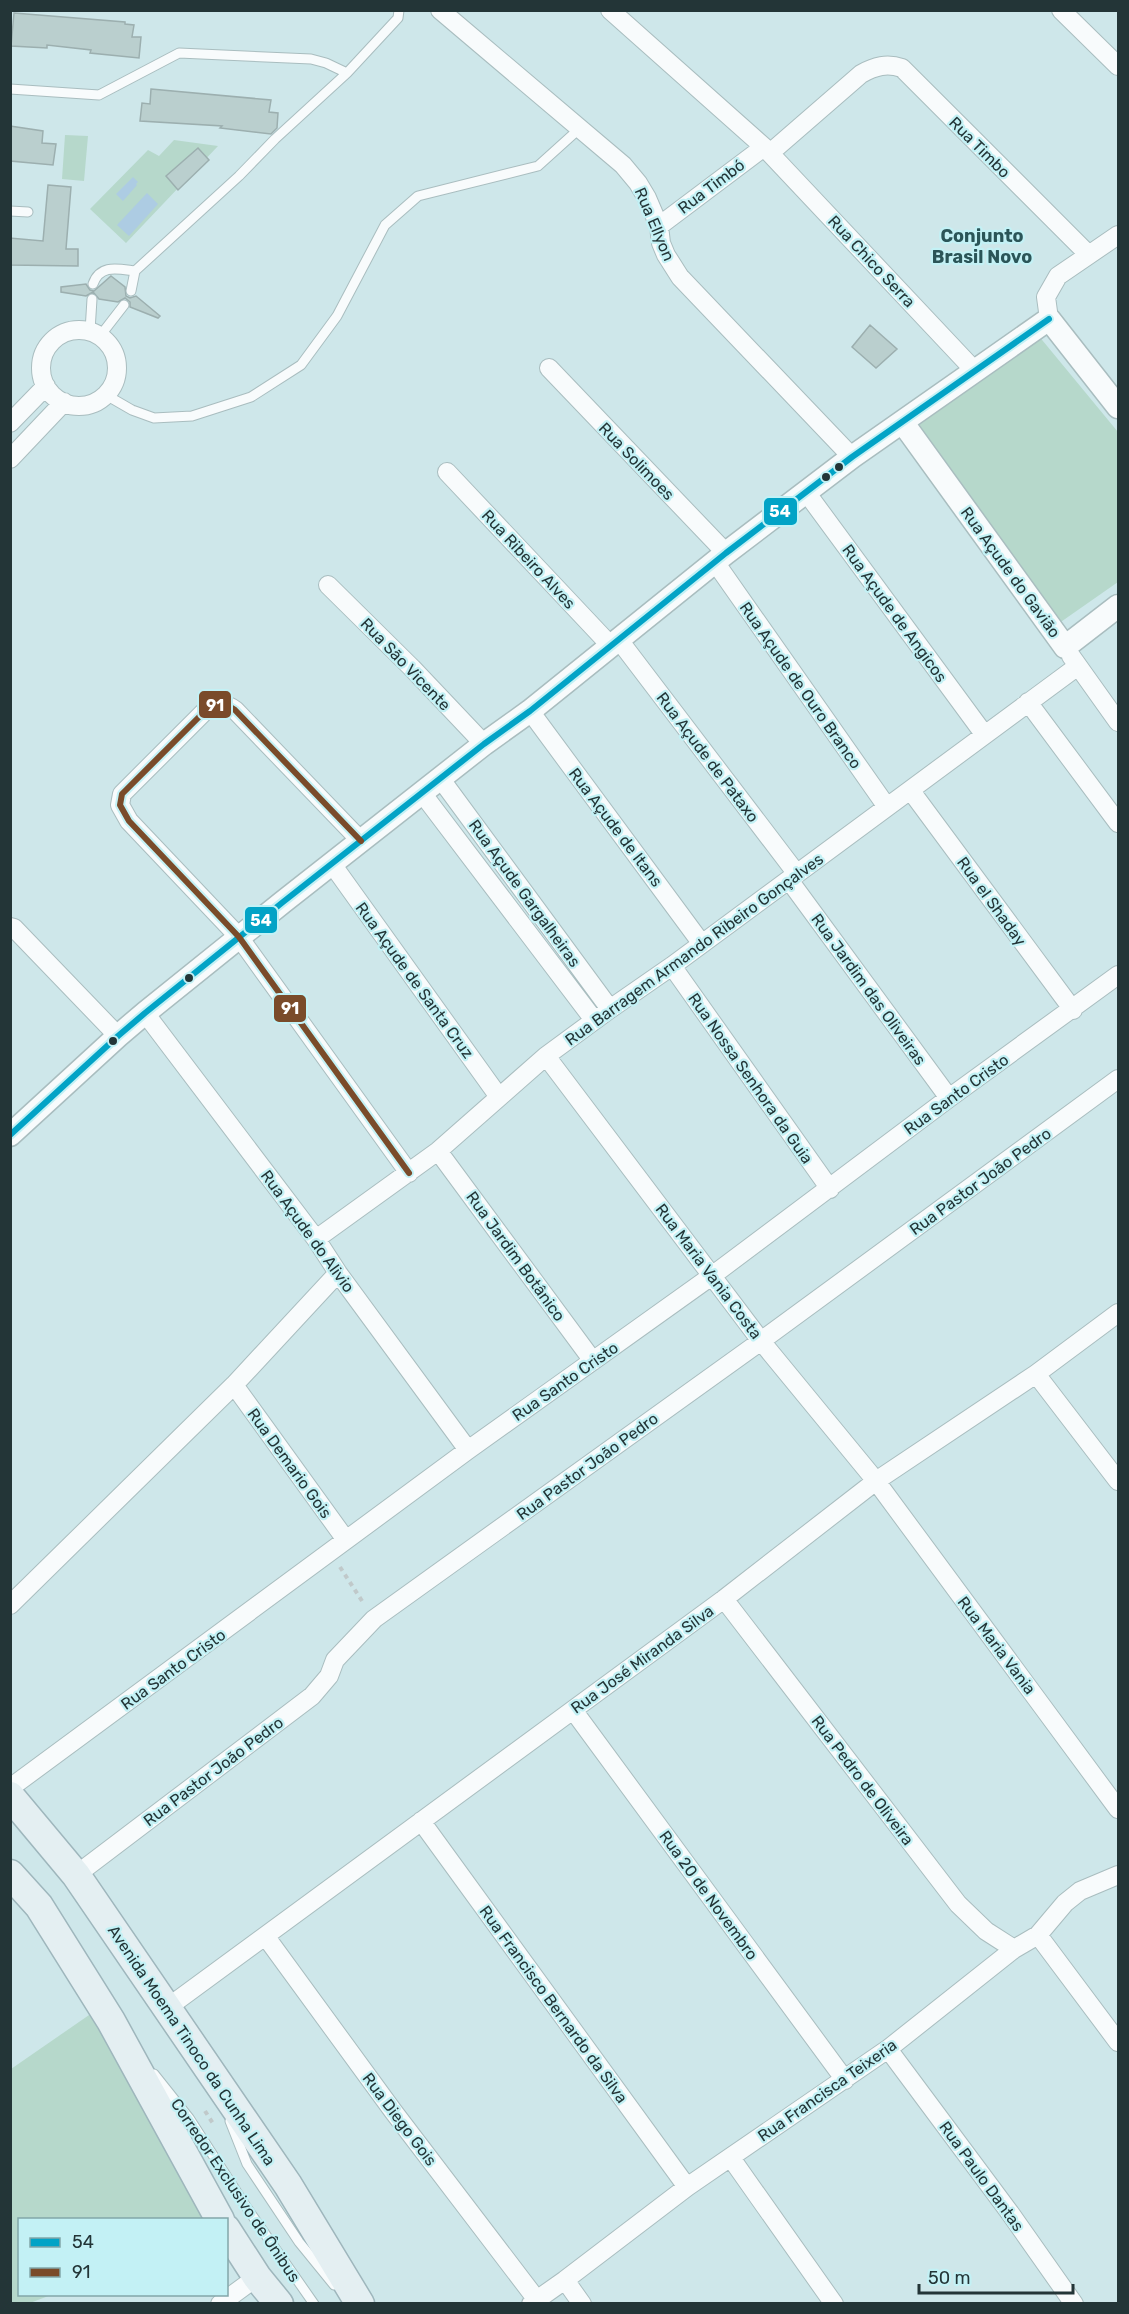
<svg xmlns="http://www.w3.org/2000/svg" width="1129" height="2314" viewBox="0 0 1129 2314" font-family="Rubik,sans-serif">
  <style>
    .green { fill: #b6d8cb }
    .water { fill: #adcce3 }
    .building { fill: #bacfce; stroke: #9cafaf; stroke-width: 1.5 }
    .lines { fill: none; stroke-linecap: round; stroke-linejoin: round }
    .service-casing { stroke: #a9bdbf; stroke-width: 11 }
    .minor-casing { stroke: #a9bdbf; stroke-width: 20 }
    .tertiary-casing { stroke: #a9bdbf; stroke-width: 25 }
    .primary-casing { stroke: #9eb6bc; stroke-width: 31 }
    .path { stroke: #c0c9ca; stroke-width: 4; stroke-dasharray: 4.5 4.5; stroke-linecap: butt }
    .service { stroke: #f8fbfc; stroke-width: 9 }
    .minor { stroke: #f8fbfc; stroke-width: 18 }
    .tertiary { stroke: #f8fbfc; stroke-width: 22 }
    .primary { stroke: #e4eff2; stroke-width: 28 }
    .bus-1-casing { stroke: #c3f1f5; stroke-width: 10 }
    .bus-2-casing { stroke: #c3f1f5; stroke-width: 10 }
    .bus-1 { stroke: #02a3c6; stroke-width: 6 }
    .bus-2 { stroke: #7a4b2a; stroke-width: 6 }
    .bus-dot { fill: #233537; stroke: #c3f1f5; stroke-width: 2 }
    .labels { text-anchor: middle; stroke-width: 4.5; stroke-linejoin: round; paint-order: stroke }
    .street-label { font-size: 16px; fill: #233537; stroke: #c3f1f5 }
    .neighbourhood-label { font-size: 18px; font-weight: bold; fill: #2b5558; stroke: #c3f1f5 }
    .line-badge { stroke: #c3f1f5; stroke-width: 2 }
    .badge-label { font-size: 16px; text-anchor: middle; font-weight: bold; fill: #fff }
  </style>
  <rect width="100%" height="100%" fill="#cee7ea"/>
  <path class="green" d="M 65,135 L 88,136 L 84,181 L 62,179 Z
    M 174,140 L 218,146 L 126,243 L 90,209 L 148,150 L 159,156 Z
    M 1038,335 L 1118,432 L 1118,582 L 1055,626 L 909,428 Z
    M 92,2013 L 204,2219 L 20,2220 L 20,2294 L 51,2295 L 30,2303 L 11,2304 L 11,2069 Z"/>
  <path class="water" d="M 133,177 L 138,182 L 136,184 L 137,185 L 123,201 L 116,194 Z
    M 147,193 L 158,204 L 129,236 L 117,225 Z"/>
  <path class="building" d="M 14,13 L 125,22 L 125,24 L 134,25 L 132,37 L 141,37 L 139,58 L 90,53 L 91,50 L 47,45 L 47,48 L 11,46 Z
    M 151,89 L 271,100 L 269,112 L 278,113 L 277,128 L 271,134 L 220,128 L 222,126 L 140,121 L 142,103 L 150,104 Z
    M 10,126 L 43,131 L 42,143 L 56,144 L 53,165 L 10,161 Z
    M 198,148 L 209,160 L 178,190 L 166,176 Z
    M 48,185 L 71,187 L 66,249 L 78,249 L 78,266 L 10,265 L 10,238 L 43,241 Z
    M 111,276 L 125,287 L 126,296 L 130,298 L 136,296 L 160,316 L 158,318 L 130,307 L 130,302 L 125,298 L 118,302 L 99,299 L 93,292 L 86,296 L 61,292 L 61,287 L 86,284 L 90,290 L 94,291 Z
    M 870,325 L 897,349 L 876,368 L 852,347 Z"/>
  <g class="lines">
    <defs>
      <path id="service" d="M 347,73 L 398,18 L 399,10
        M 10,89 L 99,95 L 179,53 L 311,59 L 326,63 L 347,73 L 275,139 L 239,176 L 135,271 L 131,291
        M 10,211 L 28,212
        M 93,284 C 100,264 118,269 135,271
        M 90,331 L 92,299
        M 100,336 L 124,305
        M 106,395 L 132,410 L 154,418 L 192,416 L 251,397 L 301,365 L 337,316 L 385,225 L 418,196 L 538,166 L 579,129
        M 154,2074 L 189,2118 L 247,2208 L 314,2304
        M 230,2121 L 247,2164 L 299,2242 L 334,2285"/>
      <path id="minor" d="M 440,10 L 623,165 L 638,183 L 647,198 L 659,226 L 661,243 L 666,255 L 680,277 L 852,457
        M 610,10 L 764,147 L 974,370
        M 1061,10 L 1118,66
        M 770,153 L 861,74 C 875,66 887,63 902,68 L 1089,255
        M 659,226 L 764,147
        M 1049,319 L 1046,297 L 1058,276 L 1118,235
        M41 368a38 38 0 1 1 76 0a38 38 0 1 1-76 0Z
        M 549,368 L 726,553
        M 10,423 L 46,386
        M 10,459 L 64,402
        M 447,472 L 611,646
        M 806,492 L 984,734
        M 715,562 L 887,807
        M 328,585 L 412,668 L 484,744
        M 619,640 L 797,874
        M 1071,656 L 1118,722
        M 1028,702 L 1118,823
        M 530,711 L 702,944
        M 440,778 L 610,1009
        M 911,791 L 1073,1010
        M 422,793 L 594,1020
        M 361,841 L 235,710 C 224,702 218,702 207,709 L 122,794 L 120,805 L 129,821 L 239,937 L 409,1173
        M 332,864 L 499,1097
        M 789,880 L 949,1098
        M 10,927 L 14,928 L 118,1036
        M 672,966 L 830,1189
        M 145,1013 L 316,1239 L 338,1273 L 468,1450
        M 546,1056 L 761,1341 L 876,1481 L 1118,1809
        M 438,1151 L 593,1361
        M 316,1239 L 438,1151 L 546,1056 L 610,1009 L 672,966 L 1078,666
        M 1036,1374 L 1118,1481
        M 234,1385 L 346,1540
        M 724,1599 L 958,1904 L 986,1931 L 1014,1949
        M 10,1605 L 234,1385 L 338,1273
        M 573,1710 L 845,2080
        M 10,1788 L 468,1450 L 713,1275 L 949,1098 L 1118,975
        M 421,1821 L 687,2187
        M 76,1875 L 312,1696 L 329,1676 L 335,1660 L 374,1619 L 761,1341 L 1118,1079
        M 1038,1935 L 1118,2042
        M 266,1937 L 393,2111 L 537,2300
        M 167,2008 L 724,1599 L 876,1481 L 1036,1374 L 1118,1313
        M 888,2049 L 1010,2213 L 1074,2304
        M 731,2158 L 834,2304
        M 565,2280 L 582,2304
        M 220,2304 L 257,2277
        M 531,2304 L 565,2280 L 687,2187 L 888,2049 L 1014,1949 L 1038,1935 L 1065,1903 L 1080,1891 L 1118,1875"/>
      <path id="tertiary" d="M 903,423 L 1065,647 L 1118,606
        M 10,1135 L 118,1036 L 145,1013 L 283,902 L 484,744 L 530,711 L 726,553 L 852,457 L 1049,319 L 1118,407"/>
      <path id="primary" d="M 10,1796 L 76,1875 L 288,2185 L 360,2304
        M 10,1874 L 39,1906 L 111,2021 L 220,2220
        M 226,2229 L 257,2277 L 279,2304"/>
    </defs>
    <use href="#service" class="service-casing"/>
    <use href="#minor" class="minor-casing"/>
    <use href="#tertiary" class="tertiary-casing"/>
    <use href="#primary" class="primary-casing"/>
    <path class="path" d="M 340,1567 L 364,1604
      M 205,2111 L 214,2125"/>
    <use href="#service" class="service"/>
    <use href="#minor" class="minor"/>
    <use href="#tertiary" class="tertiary"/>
    <use href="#primary" class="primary"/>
    <defs>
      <path id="bus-1" d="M 10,1135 L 118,1036 L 145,1013 L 283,902 L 484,744 L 530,711 L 726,553 L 852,457 L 1049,319"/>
      <path id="bus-2" d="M 361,841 L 235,710 C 224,702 218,702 207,709 L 122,794 L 120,805 L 129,821 L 239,937 L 409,1173"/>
    </defs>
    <use href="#bus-1" class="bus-1-casing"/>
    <use href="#bus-2" class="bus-2-casing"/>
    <use href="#bus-1" class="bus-1"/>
    <use href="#bus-2" class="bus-2"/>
  </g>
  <g class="bus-dot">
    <circle cx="839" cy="467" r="5"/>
    <circle cx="826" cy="477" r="5"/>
    <circle cx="189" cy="978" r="5"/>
    <circle cx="113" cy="1041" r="5"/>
  </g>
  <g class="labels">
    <g class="street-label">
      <text transform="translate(980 147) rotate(45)" y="6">Rua Timbo</text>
      <text transform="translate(711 186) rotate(-37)" y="6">Rua Timbó</text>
      <text transform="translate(655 224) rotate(67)" y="6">Rua Ellyon</text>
      <text transform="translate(872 261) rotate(47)" y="6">Rua Chico Serra</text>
      <text transform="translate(637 461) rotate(46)" y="6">Rua Solimoes</text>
      <text transform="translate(529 559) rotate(47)" y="6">Rua Ribeiro Alves</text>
      <text transform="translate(1011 572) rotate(54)" y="6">Rua Açude do Gavião</text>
      <text transform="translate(895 613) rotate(54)" y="6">Rua Açude de Angicos</text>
      <text transform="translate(406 664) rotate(46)" y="6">Rua São Vicente</text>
      <text transform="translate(801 685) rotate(55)" y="6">Rua Açude de Ouro Branco</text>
      <text transform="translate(708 757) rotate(53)" y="6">Rua Açude de Pataxo</text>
      <text transform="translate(616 827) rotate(53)" y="6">Rua Açude de Itans</text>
      <text transform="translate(525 893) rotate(54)" y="6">Rua Açude Gargalheiras</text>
      <text transform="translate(992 901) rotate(54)" y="6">Rua el Shaday</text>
      <text transform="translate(694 949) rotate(-36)" y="6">Rua Barragem Armando Ribeiro Gonçalves</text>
      <text transform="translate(415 980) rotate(54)" y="6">Rua Açude de Santa Cruz</text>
      <text transform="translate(869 989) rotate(54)" y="6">Rua Jardim das Oliveiras</text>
      <text transform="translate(751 1078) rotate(55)" y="6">Rua Nossa Senhora da Guia</text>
      <text transform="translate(956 1094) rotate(-36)" y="6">Rua Santo Cristo</text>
      <text transform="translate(980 1181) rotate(-36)" y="6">Rua Pastor João Pedro</text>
      <text transform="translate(308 1231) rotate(54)" y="6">Rua Açude do Alivio</text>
      <text transform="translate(516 1256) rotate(54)" y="6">Rua Jardim Botânico</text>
      <text transform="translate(709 1271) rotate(53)" y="6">Rua Maria Vania Costa</text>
      <text transform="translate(565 1381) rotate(-35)" y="6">Rua Santo Cristo</text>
      <text transform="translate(290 1463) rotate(54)" y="6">Rua Demario Gois</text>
      <text transform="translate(587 1466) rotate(-36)" y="6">Rua Pastor João Pedro</text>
      <text transform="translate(997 1645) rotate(53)" y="6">Rua Maria Vania</text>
      <text transform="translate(642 1659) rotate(-36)" y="6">Rua José Miranda Silva</text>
      <text transform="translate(173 1669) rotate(-36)" y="6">Rua Santo Cristo</text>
      <text transform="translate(213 1771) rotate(-37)" y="6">Rua Pastor João Pedro</text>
      <text transform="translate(863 1780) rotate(53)" y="6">Rua Pedro de Oliveira</text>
      <text transform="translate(709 1895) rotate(54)" y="6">Rua 20 de Novembro</text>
      <text transform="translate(554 2004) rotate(54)" y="6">Rua Francisco Bernardo da Silva</text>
      <text transform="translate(192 2045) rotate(56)" y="6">Avenida Moema Tinoco da Cunha Lima</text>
      <text transform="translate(827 2090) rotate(-35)" y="6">Rua Francisca Teixeria</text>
      <text transform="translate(400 2119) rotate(53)" y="6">Rua Diego Gois</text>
      <text transform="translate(982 2176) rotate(54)" y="6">Rua Paulo Dantas</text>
      <text transform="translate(236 2190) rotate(56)" y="6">Corredor Exclusivo de Ônibus</text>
    </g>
    <g class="neighbourhood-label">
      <text x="982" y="242">Conjunto<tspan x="982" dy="21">Brasil Novo</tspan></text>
    </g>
  </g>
  <g class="line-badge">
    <rect x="763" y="497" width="35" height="29" rx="6" fill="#02a3c6"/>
    <rect x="198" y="690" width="34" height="29" rx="6" fill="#7a4b2a"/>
    <rect x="244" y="906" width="34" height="28" rx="6" fill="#02a3c6"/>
    <rect x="273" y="994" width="34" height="29" rx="6" fill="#7a4b2a"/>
  </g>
  <g class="badge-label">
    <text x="780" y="517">54</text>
    <text x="215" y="711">91</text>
    <text x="261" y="926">54</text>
    <text x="290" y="1014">91</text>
  </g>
  <rect width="1129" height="2314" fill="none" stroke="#233537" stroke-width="24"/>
  <rect x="18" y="2218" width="210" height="78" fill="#c3f1f5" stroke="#83a6a9" stroke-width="1.5"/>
  <rect x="30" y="2238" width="30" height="9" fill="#02a3c6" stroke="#83a6a9" stroke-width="1.5"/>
  <text x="72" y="2248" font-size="18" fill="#233537">54</text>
  <rect x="30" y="2268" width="30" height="9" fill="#7a4b2a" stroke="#83a6a9" stroke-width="1.5"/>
  <text x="72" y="2278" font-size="18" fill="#233537">91</text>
  <path d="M919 2284v9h154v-9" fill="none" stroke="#233537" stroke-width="3"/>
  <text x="928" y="2284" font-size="18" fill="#233537" stroke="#c3f1f5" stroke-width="4.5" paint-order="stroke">50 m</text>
</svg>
